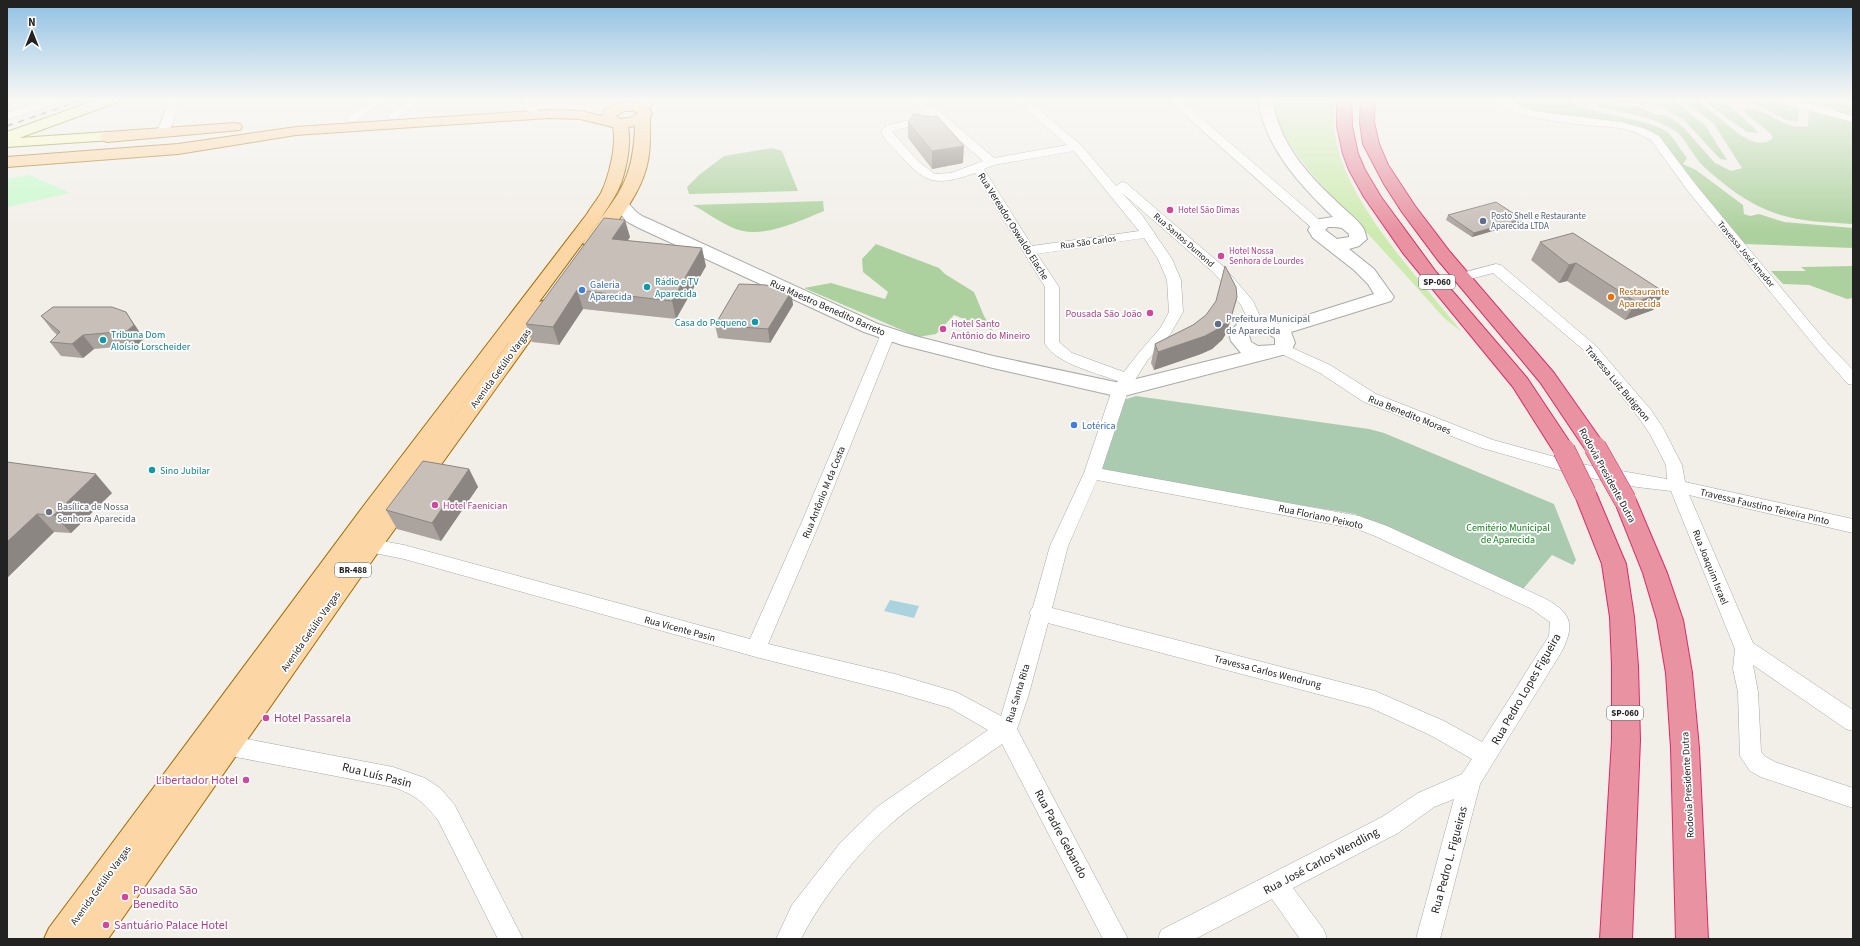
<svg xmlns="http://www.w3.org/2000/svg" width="1860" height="946" viewBox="0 0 1860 946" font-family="'Source Sans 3',sans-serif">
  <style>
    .grass { fill: #cdebb0 }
    .forest { fill: #add19e }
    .cemetery { fill: #aacbaf }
    .park { fill: #c8facc }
    .water { fill: #aad3df }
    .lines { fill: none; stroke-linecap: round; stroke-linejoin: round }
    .minor-casing { stroke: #a9a9a9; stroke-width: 1 }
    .tertiary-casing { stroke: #a9a9a9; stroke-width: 2 }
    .secondary-casing { stroke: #707d05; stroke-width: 2 }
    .primary-casing { stroke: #a06b00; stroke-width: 2 }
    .motorway-casing { stroke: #dc2a67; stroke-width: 2 }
    .minor { fill: #fff; fill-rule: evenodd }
    .tertiary { fill: #fff; fill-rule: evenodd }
    .secondary { fill: #f7fabf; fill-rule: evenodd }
    .primary { fill: #fcd6a4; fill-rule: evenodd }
    .motorway { fill: #e892a2; fill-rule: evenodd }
    .rail { stroke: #707070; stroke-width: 2; stroke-dasharray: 6 6; stroke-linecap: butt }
    .motorway-bridge-casing { stroke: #dc2a67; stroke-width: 23; stroke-linecap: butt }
    .motorway-bridge { stroke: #e892a2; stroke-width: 22 }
    .wall { fill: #aba49e }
    .shaded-wall { fill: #8b8681 }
    .building { fill: #c7bfb8; stroke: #8b8681 }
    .hotel-dot { fill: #d1479c; stroke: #fff; stroke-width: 1.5 }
    .service-dot { fill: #5c6f8a; stroke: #fff; stroke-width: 1.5 }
    .culture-dot { fill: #0f9aa8; stroke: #fff; stroke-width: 1.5 }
    .shop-dot { fill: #3f7fe0; stroke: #fff; stroke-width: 1.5 }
    .food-dot { fill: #e8710a; stroke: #fff; stroke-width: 1.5 }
    .worship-dot { fill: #6b7280; stroke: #fff; stroke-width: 1.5 }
    .labels { text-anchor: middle; stroke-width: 3.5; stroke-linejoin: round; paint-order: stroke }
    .far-hotel-label { font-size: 9px; fill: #b23c85; stroke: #fff; text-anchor: start }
    .far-service-label { font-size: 9px; fill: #4e5e75; stroke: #fff; text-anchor: start }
    .far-street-label { font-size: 9px; fill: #222; stroke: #fff }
    .shield { fill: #fff; stroke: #646464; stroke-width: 1 }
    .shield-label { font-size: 9px; font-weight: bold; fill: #222 }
    .street-label { font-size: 10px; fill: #222; stroke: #fff }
    .culture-label { font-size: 10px; fill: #0d838f; stroke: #fff; text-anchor: start }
    .shop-label { font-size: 10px; fill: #366cbe; stroke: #fff; text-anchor: start }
    .food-label { font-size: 10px; fill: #c56008; stroke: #fff; text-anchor: start }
    .hotel-label { font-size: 10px; fill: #b23c85; stroke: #fff; text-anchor: start }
    .service-label { font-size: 10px; fill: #4e5e75; stroke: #fff; text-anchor: start }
    .worship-label { font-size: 10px; fill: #5b616d; stroke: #fff; text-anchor: start }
    .park-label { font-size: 10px; fill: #0c8416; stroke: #fff }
    .near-street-label { font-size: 12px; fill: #222; stroke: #fff }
    .near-hotel-label { font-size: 12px; fill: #b23c85; stroke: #fff; text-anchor: start }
  </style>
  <rect width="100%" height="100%" fill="#f2efe9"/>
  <path class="grass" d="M 1274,99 L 1335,99 C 1333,119 1334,140 1341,159 C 1363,221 1422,282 1462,332 L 1444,318 C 1419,290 1394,262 1368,234 C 1339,202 1274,144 1274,99 Z"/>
  <path class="forest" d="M 1504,99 L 1576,99 L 1571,102 C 1579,112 1646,118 1666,131 C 1674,137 1680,150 1687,158 L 1683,164 L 1696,170 L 1743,205 L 1744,214 L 1750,216 L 1759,214 L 1784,222 L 1853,228 L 1853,248 L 1744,244 L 1653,132 L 1627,124 L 1535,112 Z
    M 1583,99 L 1672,99 L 1705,125 L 1727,160 L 1720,159 L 1683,119 L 1657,105 Z
    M 1682,99 C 1684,99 1688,99 1691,99 C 1714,104 1749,159 1773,138 L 1770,133 L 1745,113 L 1744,109 C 1765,105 1784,132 1808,126 L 1809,111 L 1853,122 L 1853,224 C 1827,222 1797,222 1772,212 C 1747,203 1724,185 1704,167 C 1693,157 1687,139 1674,130 C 1653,116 1623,113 1599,107 L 1599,105 L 1603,104 L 1638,107 L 1657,115 L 1664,115 L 1671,118 L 1682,126 L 1715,163 L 1731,171 L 1742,168 L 1714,124 Z
    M 1701,99 L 1723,99 L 1759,133 L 1747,132 Z
    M 1744,99 C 1757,99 1792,98 1799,110 L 1798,121 L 1787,120 Z
    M 1789,99 L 1853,99 L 1853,117 L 1839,113 L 1830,107 Z
    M 772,148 L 782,151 L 798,191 L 689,194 L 687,187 L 699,175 L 724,156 Z
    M 823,201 L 824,211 C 797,222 759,241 731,227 C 718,221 706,212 693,205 Z
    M 876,244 L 939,268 L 945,274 L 974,292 L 984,316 L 993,331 L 954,315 L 936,334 L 918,337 L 804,288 L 831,283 L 885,299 L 888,292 L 863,272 L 862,259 Z
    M 1853,266 L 1853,298 L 1847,299 L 1809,285 L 1783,284 L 1771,271 L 1806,271 L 1801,267 Z"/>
  <path class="cemetery" d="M 1136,396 L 1369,429 L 1384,433 L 1554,504 L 1576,560 L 1573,565 L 1552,555 L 1523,589 L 1355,514 L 1094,471 L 1117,402 Z"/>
  <path class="park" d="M 29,175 L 70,193 L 7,207 L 7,179 Z"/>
  <path class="water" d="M 890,600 L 919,606 L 914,618 L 884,611 Z"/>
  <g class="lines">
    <defs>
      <path id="minor" d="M 47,99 L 64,99 L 63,101 L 7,120 L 7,113 Z
        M 170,99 L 181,99 L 169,132 L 163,135 L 159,134 L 157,132 Z
        M 372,99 L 385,99 L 356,121 L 348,121 L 346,119 L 348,117 Z
        M 407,99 L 419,99 L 397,119 L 389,119 L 387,117 L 389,115 Z
        M 520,99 L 531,99 L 538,110 L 536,112 L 528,112 Z
        M 909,99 L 922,99 L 943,114 L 994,158 L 1067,145 L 1014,99 L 1026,99 L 1081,145 L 1116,186 L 1122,182 L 1126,183 L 1224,267 L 1253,301 L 1264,325 L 1262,328 L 1252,328 L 1241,305 L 1214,273 L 1122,193 L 1142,215 L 1172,259 L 1181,280 L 1183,312 L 1171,333 L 1147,361 L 1128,391 L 1102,469 L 1359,516 L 1387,526 L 1544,598 C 1570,612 1576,623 1562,651 L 1480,784 L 1440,939 L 1416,939 L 1454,799 L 1434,807 L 1398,833 L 1293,888 L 1324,930 L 1327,939 L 1300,939 L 1272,899 L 1195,939 L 1158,939 L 1161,930 L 1382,817 L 1418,793 L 1462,774 L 1472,759 L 1430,735 L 1371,708 L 1048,623 L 1028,697 L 1017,729 L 1128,939 L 1103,939 L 1002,744 C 966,770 927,793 893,822 C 859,851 821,899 801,939 L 776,939 L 792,905 L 841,842 L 877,807 L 988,730 L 950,708 L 895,692 L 756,657 L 404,559 L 354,549 L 351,544 L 354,539 L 360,537 L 404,545 L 750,639 L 801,524 L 881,334 L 883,331 L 893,331 L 895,334 L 819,524 L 768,644 L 895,674 L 956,692 L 1001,716 L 1031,615 L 1029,613 L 1033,607 L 1050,546 L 1084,473 L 1112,390 L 1118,381 C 1097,373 1057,364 1045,344 L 1045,287 L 975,173 C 934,187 926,184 897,152 C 891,146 883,139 881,130 L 888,125 L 930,115 ZM 937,120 L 983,161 L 951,173 L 935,174 L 919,162 L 894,134 L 893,131 L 896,130 ZM 1074,151 L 1139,231 L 1032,246 L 984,169 L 994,165 ZM 1144,238 L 1158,259 L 1167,280 L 1169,312 L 1161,327 L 1137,355 L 1124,372 L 1072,353 L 1059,342 L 1059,287 L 1037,254 ZM 1097,480 L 1357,529 L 1375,536 L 1530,608 L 1550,622 L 1549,636 L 1482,742 L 1444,721 L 1375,691 L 1052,608 L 1068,546 Z
        M 1167,99 L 1179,99 L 1323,223 L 1325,226 L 1323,229 L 1313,229 Z
        M 1492,99 L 1506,99 L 1534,111 L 1621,122 L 1643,128 L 1659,136 L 1696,185 L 1827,343 L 1853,370 L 1853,385 L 1848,384 L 1817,349 L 1688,191 L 1651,140 L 1635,132 L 1620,128 C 1591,125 1510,121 1492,99 Z
        M 1771,99 L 1790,99 L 1853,116 L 1853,122 L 1772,101 Z
        M 1496,264 L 1501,265 L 1596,346 L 1651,410 L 1663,428 L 1682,465 L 1685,482 L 1853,519 L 1853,533 L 1689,495 L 1753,643 L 1853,710 L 1853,731 L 1846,729 L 1753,665 L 1758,692 L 1761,752 L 1766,757 L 1775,762 L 1853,788 L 1853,808 L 1761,777 L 1750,771 L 1740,756 L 1738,692 L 1733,669 L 1735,649 L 1671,491 L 1637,487 L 1581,476 L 1482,448 L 1364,402 L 1320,373 L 1278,352 L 1275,349 L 1278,346 L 1288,346 L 1330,365 L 1376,394 L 1493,440 L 1581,464 L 1667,479 L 1666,465 L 1650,434 L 1639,418 L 1586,352 L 1493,273 L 1463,281 L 1458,280 L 1456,277 L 1458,274 Z
        M 220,734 L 393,767 L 425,778 L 440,788 L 454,804 L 523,939 L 498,939 L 438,820 C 423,801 415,795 393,787 L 220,754 L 212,751 L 209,744 L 212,737 Z"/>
      <path id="tertiary" d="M 1258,99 L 1272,99 C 1279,141 1304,171 1334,199 C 1343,209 1357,218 1364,229 L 1367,239 L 1359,246 L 1349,249 L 1374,269 L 1394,297 L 1391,301 L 1291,332 L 1295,343 L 1290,353 L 1120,397 L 993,368 L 902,345 L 864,332 L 639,228 L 626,221 L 613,204 L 615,201 C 629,197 630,208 639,214 C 643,217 647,218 651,220 L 878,324 L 915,336 L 993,356 L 1120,383 L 1241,353 L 1231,341 L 1229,334 L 1238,323 L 1258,319 L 1279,324 L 1374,294 L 1368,284 L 1354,270 L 1313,238 L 1308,230 L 1314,220 L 1333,217 C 1299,184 1265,148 1258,99 ZM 1335,227 L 1342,228 L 1349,234 L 1349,237 L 1337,239 L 1325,230 L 1328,227 ZM 1253,331 L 1265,332 L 1275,338 L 1275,345 L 1258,346 L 1251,342 L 1249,335 Z"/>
      <path id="secondary" d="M 99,99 L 120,99 L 118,102 L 19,138 L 107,132 L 112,134 L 115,137 L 112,140 L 7,147 L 7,132 Z
        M 642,99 L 657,99 L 646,111 L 636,111 L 634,108 Z"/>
      <path id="primary" d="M 626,102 C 636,102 649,104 652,114 L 650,117 C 650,134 651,152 646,169 C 638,198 616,223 598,247 L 592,248 L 586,247 L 583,243 C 615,197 633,186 635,126 L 628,127 C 632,144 625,179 616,194 C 611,203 605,212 599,221 L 436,441 L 539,302 L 546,300 L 553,302 L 555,306 L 379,551 L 108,939 L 44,939 L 49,928 L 365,504 L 587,214 C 591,207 597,200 601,193 C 609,177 617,144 613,127 L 580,119 L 549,118 L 296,135 L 178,154 L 7,167 L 7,157 L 178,144 L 296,127 L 549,110 L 580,111 L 602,116 C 603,106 618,104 626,102 ZM 624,111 L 633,111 L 638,113 L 630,118 L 620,119 L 616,116 Z
        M 235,123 L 240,124 L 242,127 L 240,130 L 107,142 L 102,140 L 99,137 L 102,134 L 107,132 Z"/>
      <path id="motorway" d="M 1337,99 L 1351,99 L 1352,126 L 1358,154 L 1365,170 L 1381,197 L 1436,272 L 1527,378 L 1575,450 L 1572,455 L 1564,458 L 1556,455 L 1513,387 L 1403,253 L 1364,197 L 1349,170 L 1343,154 L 1337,126 Z
        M 1361,99 L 1375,99 L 1374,122 L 1379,144 L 1388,165 L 1415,206 L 1450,252 L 1554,373 L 1606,447 L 1603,452 L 1595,455 L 1587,452 L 1540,382 L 1437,259 L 1402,212 L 1384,184 L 1363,144 L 1360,122 Z
        M 1585,485 L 1593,487 L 1596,493 L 1626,564 L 1634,617 L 1638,666 L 1640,740 L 1632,939 L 1600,939 L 1612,740 L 1612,666 L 1610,617 L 1602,564 L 1574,493 L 1577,487 Z
        M 1625,492 L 1633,494 L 1636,500 L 1667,573 L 1683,620 L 1692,673 L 1699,748 L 1708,939 L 1676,939 L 1671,748 L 1666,673 L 1657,620 L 1643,573 L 1614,500 L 1617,494 Z"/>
    </defs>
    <use href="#minor" class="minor-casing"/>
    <use href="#tertiary" class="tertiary-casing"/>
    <use href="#secondary" class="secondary-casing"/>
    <use href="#primary" class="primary-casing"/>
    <use href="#motorway" class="motorway-casing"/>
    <use href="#minor" class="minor"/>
    <use href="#tertiary" class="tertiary"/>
    <use href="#secondary" class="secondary"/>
    <use href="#primary" class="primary"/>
    <use href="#motorway" class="motorway"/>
    <path class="rail" d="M 7,126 L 85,99"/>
    <defs>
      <path id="motorway-bridge" d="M 1595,447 L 1625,500
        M 1564,450 L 1585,493"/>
    </defs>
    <use href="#motorway-bridge" class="motorway-bridge-casing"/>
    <use href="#motorway-bridge" class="motorway-bridge"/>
  </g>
  <path class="wall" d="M 908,122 L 963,163 L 932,169 L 908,138 Z
    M 1448,215 L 1520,223 L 1472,237 L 1446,220 Z
    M 630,237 L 627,241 L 706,266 L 676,319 L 583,309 L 559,345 L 532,342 L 526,324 Z
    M 1540,242 L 1664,292 L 1653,310 L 1625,320 L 1567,281 L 1559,283 L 1531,260 Z
    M 791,292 L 793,305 L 770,343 L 718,338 L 715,325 Z
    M 1237,297 L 1227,332 L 1222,340 L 1212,349 L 1201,354 L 1154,370 L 1151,363 L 1155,344 L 1193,325 Z
    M 41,316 L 135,325 L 144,339 L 137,345 L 94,349 L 83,358 L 61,356 L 50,342 L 57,335 L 52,330 Z
    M 7,462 L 112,493 L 71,533 L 54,532 L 7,578 Z
    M 469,469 L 478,487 L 441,541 L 397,529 L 386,510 Z"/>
  <path class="shaded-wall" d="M 964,146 L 963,163 L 932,169 L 932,151 Z
    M 1522,219 L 1520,223 L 1472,237 L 1474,233 Z
    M 625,220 L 630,237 L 617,257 L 612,239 Z
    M 702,248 L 706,266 L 676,319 L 672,301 Z
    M 1576,263 L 1567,281 L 1559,283 L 1569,265 Z
    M 577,290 L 583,309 L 559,345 L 553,327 Z
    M 791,292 L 793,305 L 770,343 L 768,329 Z
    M 1664,292 L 1653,310 L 1625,320 L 1636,302 Z
    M 1237,297 L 1227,332 L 1222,340 L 1212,349 L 1201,354 L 1154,370 L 1158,352 Z
    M 126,312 L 144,339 L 137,345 L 127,331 Z
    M 83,335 L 94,349 L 83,358 L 72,344 Z
    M 469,469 L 478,487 L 441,541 L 432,523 Z
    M 96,474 L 112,493 L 71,533 L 54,515 Z
    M 37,514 L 54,532 L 7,578 L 7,542 Z"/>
  <path class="building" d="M 919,114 L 924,117 L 937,116 L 964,146 L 932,151 L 908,122 L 913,115 Z
    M 1496,202 L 1522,219 L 1474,233 L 1448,215 Z
    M 604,218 L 625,220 L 612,239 L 702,248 L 672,301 L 577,290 L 553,327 L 526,324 Z
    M 1573,233 L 1664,292 L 1636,302 L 1576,263 L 1569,265 L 1540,242 Z
    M 1225,266 L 1236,287 L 1237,297 L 1232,314 L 1227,322 L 1216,330 L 1205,336 L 1158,352 L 1155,344 L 1193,325 L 1206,315 L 1216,301 Z
    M 739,284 L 766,285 L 791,292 L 768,329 L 715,325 Z
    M 53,307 L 112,307 L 126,312 L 134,325 L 127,331 L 83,335 L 72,344 L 50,342 L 60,332 L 41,316 Z
    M 423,461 L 469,469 L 432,523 L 386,510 Z
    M 7,462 L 96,474 L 54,515 L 37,514 L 7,542 Z"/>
  <linearGradient id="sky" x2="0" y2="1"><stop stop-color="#8fc0e4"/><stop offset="0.43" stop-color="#f9f8f5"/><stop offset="1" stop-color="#f9f8f5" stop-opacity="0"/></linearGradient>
  <rect width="1860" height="232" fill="url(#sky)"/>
  <g class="hotel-dot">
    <circle cx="1170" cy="210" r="4"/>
    <circle cx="1221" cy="256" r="4"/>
    <circle cx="1150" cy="313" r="4"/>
    <circle cx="943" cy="329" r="4"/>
    <circle cx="435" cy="505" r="4"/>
    <circle cx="266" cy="718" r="4"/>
    <circle cx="246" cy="780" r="4"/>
    <circle cx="125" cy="897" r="4"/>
    <circle cx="106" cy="925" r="4"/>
  </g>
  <g class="service-dot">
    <circle cx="1483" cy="221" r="4"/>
    <circle cx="1218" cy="324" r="4"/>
  </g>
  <g class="culture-dot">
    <circle cx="647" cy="287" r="4"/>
    <circle cx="755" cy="322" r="4"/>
    <circle cx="103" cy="340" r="4"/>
    <circle cx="152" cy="470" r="4"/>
  </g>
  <g class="shop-dot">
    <circle cx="582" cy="290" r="4"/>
    <circle cx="1074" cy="425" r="4"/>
  </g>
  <circle class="food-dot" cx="1611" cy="297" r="4"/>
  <circle class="worship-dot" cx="49" cy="512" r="4"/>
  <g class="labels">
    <g class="far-hotel-label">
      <text x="1178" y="213">Hotel São Dimas</text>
      <text x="1229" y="254">Hotel Nossa<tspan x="1229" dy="10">Senhora de Lourdes</tspan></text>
    </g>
    <g class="far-service-label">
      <text x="1491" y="219">Posto Shell e Restaurante<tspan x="1491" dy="10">Aparecida LTDA</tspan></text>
    </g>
    <g class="far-street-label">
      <text transform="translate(1184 240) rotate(41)" y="3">Rua Santos Dumond</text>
      <text transform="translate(1088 242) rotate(-8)" y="3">Rua São Carlos</text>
      <text transform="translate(1746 254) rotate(50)" y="3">Travessa José Amador</text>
    </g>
    <g class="shield">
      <rect x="1419" y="275" width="36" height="14" rx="3"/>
      <rect x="335" y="563" width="36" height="14" rx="3"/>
      <rect x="1607" y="706" width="36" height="14" rx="3"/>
    </g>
    <g class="shield-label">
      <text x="1437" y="285">SP-060</text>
      <text x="353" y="573">BR-488</text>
      <text x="1625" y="716">SP-060</text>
    </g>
    <g class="street-label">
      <text transform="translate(1014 226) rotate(58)" y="4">Rua Vereador Oswaldo Elache</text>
      <text transform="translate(828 307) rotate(24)" y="4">Rua Maestro Benedito Barreto</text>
      <text transform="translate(500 368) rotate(-54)" y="4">Avenida Getúlio Vargas</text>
      <text transform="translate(1618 383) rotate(50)" y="4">Travessa Luiz Butignon</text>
      <text transform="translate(1410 414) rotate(22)" y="4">Rua Benedito Moraes</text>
      <text transform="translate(1608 475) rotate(61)" y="4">Rodovia Presidente Dutra</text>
      <text transform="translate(823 492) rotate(-68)" y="4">Rua Antônio M da Costa</text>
      <text transform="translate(1765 506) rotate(13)" y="4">Travessa Faustino Teixeira Pinto</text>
      <text transform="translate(1321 516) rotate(12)" y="4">Rua Floriano Peixoto</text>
      <text transform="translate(1711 567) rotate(68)" y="4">Rua Joaquim Israel</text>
      <text transform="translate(680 628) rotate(15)" y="4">Rua Vicente Pasin</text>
      <text transform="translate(310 631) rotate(-55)" y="4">Avenida Getúlio Vargas</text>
      <text transform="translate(1268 671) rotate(14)" y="4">Travessa Carlos Wendrung</text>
      <text transform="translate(1017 693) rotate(-73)" y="4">Rua Santa Rita</text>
      <text transform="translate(1687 785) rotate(-93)" y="4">Rodovia Presidente Dutra</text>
      <text transform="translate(100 885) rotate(-54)" y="4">Avenida Getúlio Vargas</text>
    </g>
    <g class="culture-label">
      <text x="655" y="285">Rádio e TV<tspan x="655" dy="12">Aparecida</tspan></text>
      <text x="747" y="326" text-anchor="end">Casa do Pequeno</text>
      <text x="111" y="338">Tribuna Dom<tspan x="111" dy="12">Aloísio Lorscheider</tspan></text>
      <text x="160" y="474">Sino Jubilar</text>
    </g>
    <g class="shop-label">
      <text x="590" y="288">Galeria<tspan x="590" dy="12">Aparecida</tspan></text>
      <text x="1082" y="429">Lotérica</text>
    </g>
    <g class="food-label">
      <text x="1619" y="295">Restaurante<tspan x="1619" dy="12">Aparecida</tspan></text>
    </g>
    <g class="hotel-label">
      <text x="1142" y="317" text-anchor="end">Pousada São João</text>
      <text x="951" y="327">Hotel Santo<tspan x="951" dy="12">Antônio do Mineiro</tspan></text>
      <text x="443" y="509">Hotel Faenician</text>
    </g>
    <g class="service-label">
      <text x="1226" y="322">Prefeitura Municipal<tspan x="1226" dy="12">de Aparecida</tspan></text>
    </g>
    <g class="worship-label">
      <text x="57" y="510">Basílica de Nossa<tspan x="57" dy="12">Senhora Aparecida</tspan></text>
    </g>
    <g class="park-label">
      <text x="1508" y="531">Cemitério Municipal<tspan x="1508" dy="12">de Aparecida</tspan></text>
    </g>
    <g class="near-street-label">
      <text transform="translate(1526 689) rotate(-60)" y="4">Rua Pedro Lopes Figueira</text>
      <text transform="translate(377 775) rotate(14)" y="4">Rua Luís Pasin</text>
      <text transform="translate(1061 834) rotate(62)" y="4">Rua Padre Gebando</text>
      <text transform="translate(1449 860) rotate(-75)" y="4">Rua Pedro L. Figueiras</text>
      <text transform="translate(1321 861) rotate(-28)" y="4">Rua José Carlos Wendling</text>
    </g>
    <g class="near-hotel-label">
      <text x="274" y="722">Hotel Passarela</text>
      <text x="238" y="784" text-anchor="end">Libertador Hotel</text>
      <text x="133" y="894">Pousada São<tspan x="133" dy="14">Benedito</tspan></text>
      <text x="114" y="929">Santuário Palace Hotel</text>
    </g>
  </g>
  <rect width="1860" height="946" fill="none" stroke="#222222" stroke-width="16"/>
  <g transform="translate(32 32)" stroke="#ffffff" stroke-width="3" paint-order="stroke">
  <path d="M0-3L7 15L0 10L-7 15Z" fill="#222222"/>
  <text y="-6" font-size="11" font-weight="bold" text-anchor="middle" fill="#222222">N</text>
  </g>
</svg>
